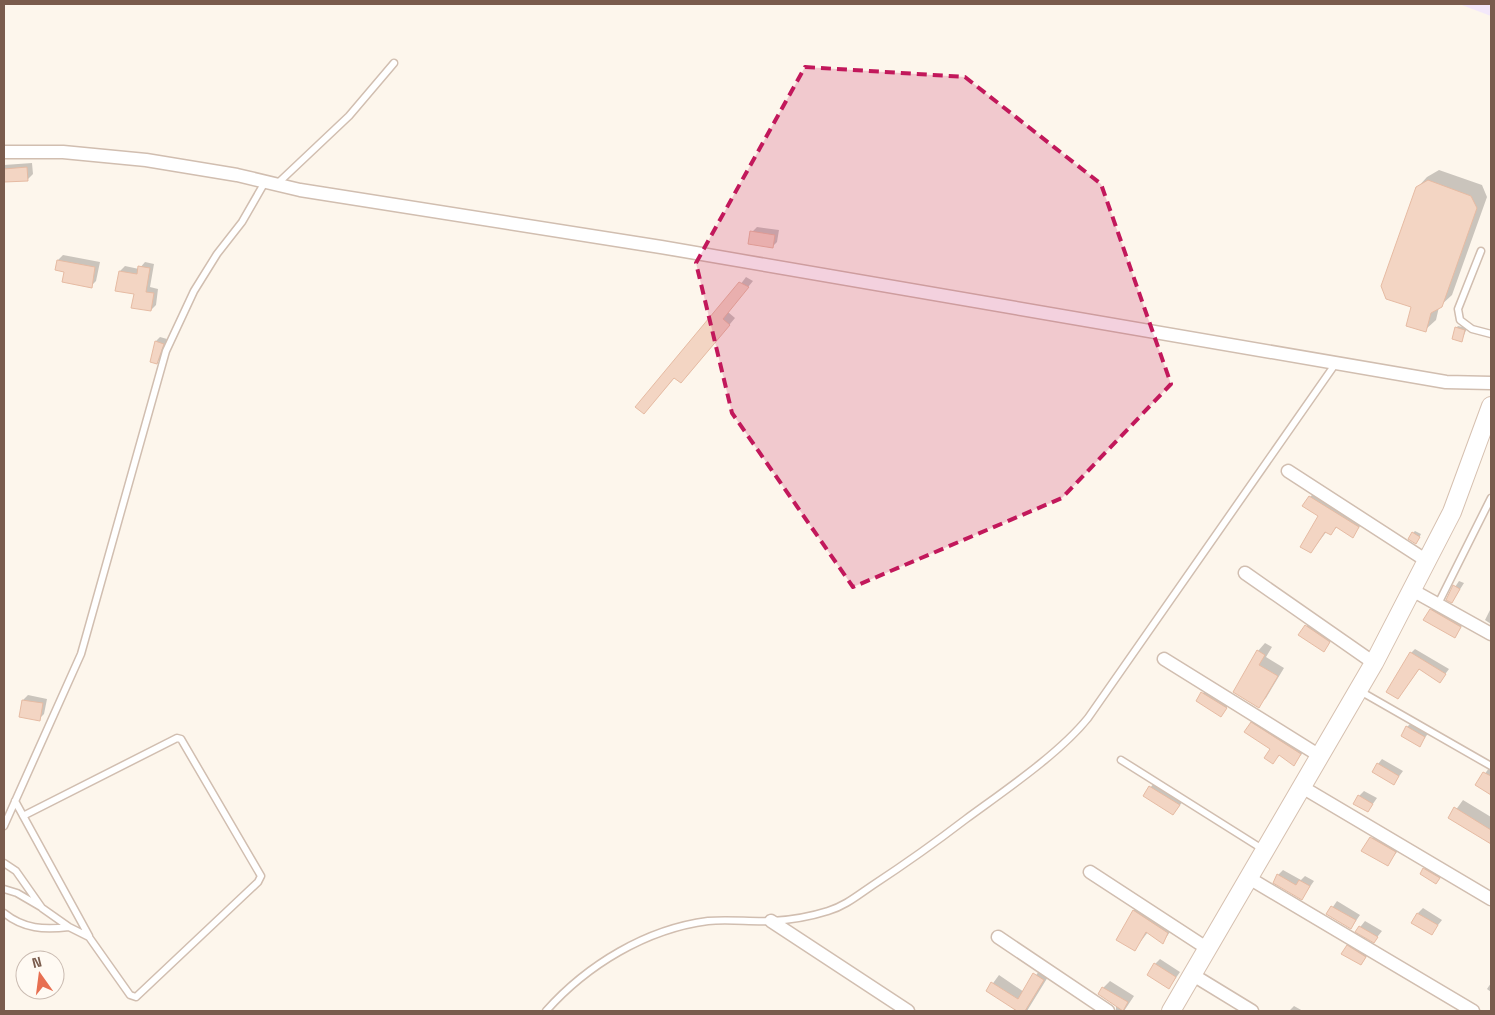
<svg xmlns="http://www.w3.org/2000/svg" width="1495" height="1015" viewBox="0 0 1495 1015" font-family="'Space Grotesk',sans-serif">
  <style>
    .education { fill: #f3e8fa }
    .shadow { fill: #0003 }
    .building { fill: #f3d5c3; stroke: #e6bba3 }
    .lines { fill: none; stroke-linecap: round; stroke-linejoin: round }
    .lane-casing { stroke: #d1beb0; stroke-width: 9 }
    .street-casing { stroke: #d1beb0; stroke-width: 15 }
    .secondary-casing { stroke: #d6c0b0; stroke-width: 20 }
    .lane { stroke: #fff; stroke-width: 6 }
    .street { stroke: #fff; stroke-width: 12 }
    .secondary { stroke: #fff; stroke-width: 18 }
    .marked { fill: #c2185b; fill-opacity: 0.2; stroke: #c2185b; stroke-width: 4; stroke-dasharray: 10 6; stroke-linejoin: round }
  </style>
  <rect width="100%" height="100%" fill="#fdf6ec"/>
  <path class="education" d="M 1459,4 L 1491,4 L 1491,16 Z"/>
  <path class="shadow" d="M 32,163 L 33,174 L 28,179 L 4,181 L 4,165 Z
    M 1439,170 L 1482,185 L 1487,197 L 1452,295 L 1439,307 L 1436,320 L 1425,330 L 1417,188 L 1427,177 Z
    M 757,227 L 779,230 L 777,242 L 772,247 L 752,232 Z
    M 63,255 L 100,262 L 96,281 L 91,286 L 65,271 L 58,260 Z
    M 145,262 L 154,264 L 150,287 L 158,289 L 156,305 L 151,310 L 135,293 L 120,271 L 125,266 L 139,269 Z
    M 746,277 L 753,281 L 728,312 L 735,318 L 687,376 L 675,377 L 644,413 Z
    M 1458,326 L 1467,328 L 1462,340 L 1456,328 Z
    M 160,337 L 167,339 L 161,358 L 157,362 L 156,341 Z
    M 1318,489 L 1366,519 L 1352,536 L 1337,527 L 1331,533 L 1327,531 L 1311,552 L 1320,516 L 1310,497 Z
    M 1415,531 L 1421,534 L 1418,540 L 1413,533 Z
    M 1459,581 L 1464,583 L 1452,602 L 1447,599 Z
    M 1436,605 L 1465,621 L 1455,637 L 1431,610 Z
    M 1491,608 L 1491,624 L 1485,620 Z
    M 1311,620 L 1334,637 L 1324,650 L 1300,635 Z
    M 1265,643 L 1272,647 L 1266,657 L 1284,668 L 1266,698 L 1258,706 L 1258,651 Z
    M 1415,649 L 1449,669 L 1440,681 L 1420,668 L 1402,693 L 1411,653 Z
    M 1207,688 L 1231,702 L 1221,715 L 1197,701 Z
    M 28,695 L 47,699 L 44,714 L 39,719 L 23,700 Z
    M 1259,715 L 1308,746 L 1294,764 L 1280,755 L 1272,762 L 1272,749 L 1252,723 Z
    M 1412,722 L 1429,732 L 1420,745 L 1407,727 Z
    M 1382,759 L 1403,771 L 1394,783 L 1378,764 Z
    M 1489,768 L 1491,769 L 1491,794 L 1477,785 Z
    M 1155,782 L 1184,800 L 1173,814 L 1144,795 Z
    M 1364,791 L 1377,798 L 1368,811 L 1359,796 Z
    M 1463,800 L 1491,817 L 1491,843 L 1450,818 Z
    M 1378,830 L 1403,844 L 1387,865 L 1363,851 Z
    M 1429,864 L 1444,873 L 1436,883 L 1424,869 Z
    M 1283,870 L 1301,880 L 1305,876 L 1314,881 L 1302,898 L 1278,875 Z
    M 1337,901 L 1360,915 L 1351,928 L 1328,914 Z
    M 1141,904 L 1174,926 L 1163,942 L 1148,932 L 1135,949 L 1117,939 L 1134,910 Z
    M 1423,908 L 1442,920 L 1431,934 L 1418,913 Z
    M 1365,921 L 1382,931 L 1374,941 L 1357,931 Z
    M 1353,941 L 1370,952 L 1361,964 L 1348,946 Z
    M 1160,959 L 1180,972 L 1169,988 L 1155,964 Z
    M 1042,967 L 1051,972 L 1027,1011 L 1013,1011 L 1015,1008 L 988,990 L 999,975 L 1024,992 Z
    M 1110,981 L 1134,996 L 1124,1011 L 1116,1011 L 1116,1006 L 1103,988 Z
    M 1491,983 L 1491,992 L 1487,989 Z
    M 1294,1006 L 1303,1011 L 1289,1011 Z"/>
  <path class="building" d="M 27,167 L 28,181 L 4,182 L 4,169 Z
    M 1428,180 L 1471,196 L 1477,208 L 1442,307 L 1431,313 L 1426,332 L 1406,326 L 1411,307 L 1386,299 L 1381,286 L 1416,187 Z
    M 750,231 L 775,235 L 773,248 L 748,244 Z
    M 57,260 L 95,267 L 92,288 L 62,282 L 64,272 L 55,270 Z
    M 138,266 L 150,268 L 146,292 L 154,293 L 151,311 L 131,308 L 134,294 L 115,291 L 119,271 L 137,274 Z
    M 739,282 L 749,287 L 723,319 L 730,325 L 681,383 L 674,378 L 644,414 L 635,407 Z
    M 1455,327 L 1465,330 L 1462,342 L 1452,339 Z
    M 155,341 L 164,344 L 157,364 L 150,362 Z
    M 1309,496 L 1359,527 L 1353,538 L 1336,527 L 1331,535 L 1325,532 L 1311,553 L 1300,547 L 1318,516 L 1302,506 Z
    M 1412,532 L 1420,537 L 1416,544 L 1408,539 Z
    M 1453,585 L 1460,589 L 1452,603 L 1446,600 Z
    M 1430,609 L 1461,627 L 1455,638 L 1423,620 Z
    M 1305,625 L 1330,642 L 1324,652 L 1298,635 Z
    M 1257,650 L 1265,655 L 1259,665 L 1278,676 L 1259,708 L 1233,692 Z
    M 1410,652 L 1446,674 L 1440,683 L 1419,669 L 1398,699 L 1386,692 Z
    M 1201,692 L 1227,708 L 1221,717 L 1196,701 Z
    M 22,700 L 43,703 L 40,721 L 19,717 Z
    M 1251,722 L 1301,754 L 1294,766 L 1279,755 L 1273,764 L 1264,758 L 1270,749 L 1244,732 Z
    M 1406,726 L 1425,737 L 1420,747 L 1401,736 Z
    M 1377,763 L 1399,776 L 1394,785 L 1372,772 Z
    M 1483,772 L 1491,776 L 1491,795 L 1475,785 Z
    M 1149,786 L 1180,805 L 1173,815 L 1143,796 Z
    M 1358,795 L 1373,804 L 1368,812 L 1353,804 Z
    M 1454,807 L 1491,830 L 1491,844 L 1448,818 Z
    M 1370,837 L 1396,852 L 1388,866 L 1361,851 Z
    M 1423,868 L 1440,878 L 1436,884 L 1420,874 Z
    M 1277,874 L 1296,885 L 1299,880 L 1310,886 L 1302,900 L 1273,883 Z
    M 1331,906 L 1356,920 L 1351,929 L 1326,914 Z
    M 1133,910 L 1168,933 L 1163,944 L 1146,932 L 1135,951 L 1116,940 Z
    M 1417,913 L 1438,925 L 1432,935 L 1411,923 Z
    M 1359,926 L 1378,937 L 1374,943 L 1355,932 Z
    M 1347,945 L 1366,957 L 1361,965 L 1341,954 Z
    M 1154,963 L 1176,977 L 1169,989 L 1147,975 Z
    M 1033,973 L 1044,980 L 1025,1011 L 1017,1011 L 986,991 L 991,982 L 1018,999 Z
    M 1102,987 L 1128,1002 L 1123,1011 L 1098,994 Z"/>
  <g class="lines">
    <defs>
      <path id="lane" d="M 277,184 L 349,116 L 394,63
        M 1481,251 L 1458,309 L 1460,320 L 1472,329 L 1491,334
        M 1438,604 L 1491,498
        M 1360,691 L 1491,766
        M 1121,760 L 1264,850
        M 15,801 L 89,936
        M 4,826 L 81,654 L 166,351 L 194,291 L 217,254 L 242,222 L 265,182
        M 4,863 L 16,871 L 42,908 L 69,927 L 89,937 L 130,995 L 136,997 L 258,882 L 261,876 L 181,739 L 177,738 L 23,816
        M 4,889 L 17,893 L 41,907
        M 4,913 C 24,929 44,930 69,927
        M 546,1011 C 587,965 646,929 708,921 C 729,919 751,922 772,921 C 791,920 809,917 828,911 C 845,906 858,895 873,885 C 905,864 936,842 966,819 C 1004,791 1059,754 1088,718 L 1336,363"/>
      <path id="street" d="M 4,152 L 63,152 L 146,160 L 237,175 L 300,190 L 661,247 L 1446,382 L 1491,383
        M 1288,471 L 1427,561
        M 1245,573 L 1374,663
        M 1412,590 L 1491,634
        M 1164,659 L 1320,756
        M 1302,787 L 1491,899
        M 1090,872 L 1208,949
        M 1249,878 L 1473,1011
        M 771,921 L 908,1011
        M 998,937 L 1108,1011
        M 1193,975 L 1252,1011"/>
      <path id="secondary" d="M 1171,1011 L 1374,663 L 1452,512 L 1491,406"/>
    </defs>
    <use href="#lane" class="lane-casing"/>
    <use href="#street" class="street-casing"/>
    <use href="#secondary" class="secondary-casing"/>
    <use href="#lane" class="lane"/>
    <use href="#street" class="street"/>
    <use href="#secondary" class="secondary"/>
  </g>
  <path class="marked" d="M 805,67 L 965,77 L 1101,184 L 1171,384 L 1062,498 L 853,587 L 732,413 L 696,263 Z"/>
  <rect width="1495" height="1015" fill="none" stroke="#7a5c4d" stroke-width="10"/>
  <g transform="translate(40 975) rotate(346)"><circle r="24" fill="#fffaf3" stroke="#cabbb1"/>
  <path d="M0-4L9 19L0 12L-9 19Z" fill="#e76f51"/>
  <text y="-8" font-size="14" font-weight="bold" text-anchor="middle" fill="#7a5c4d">N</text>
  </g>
</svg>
